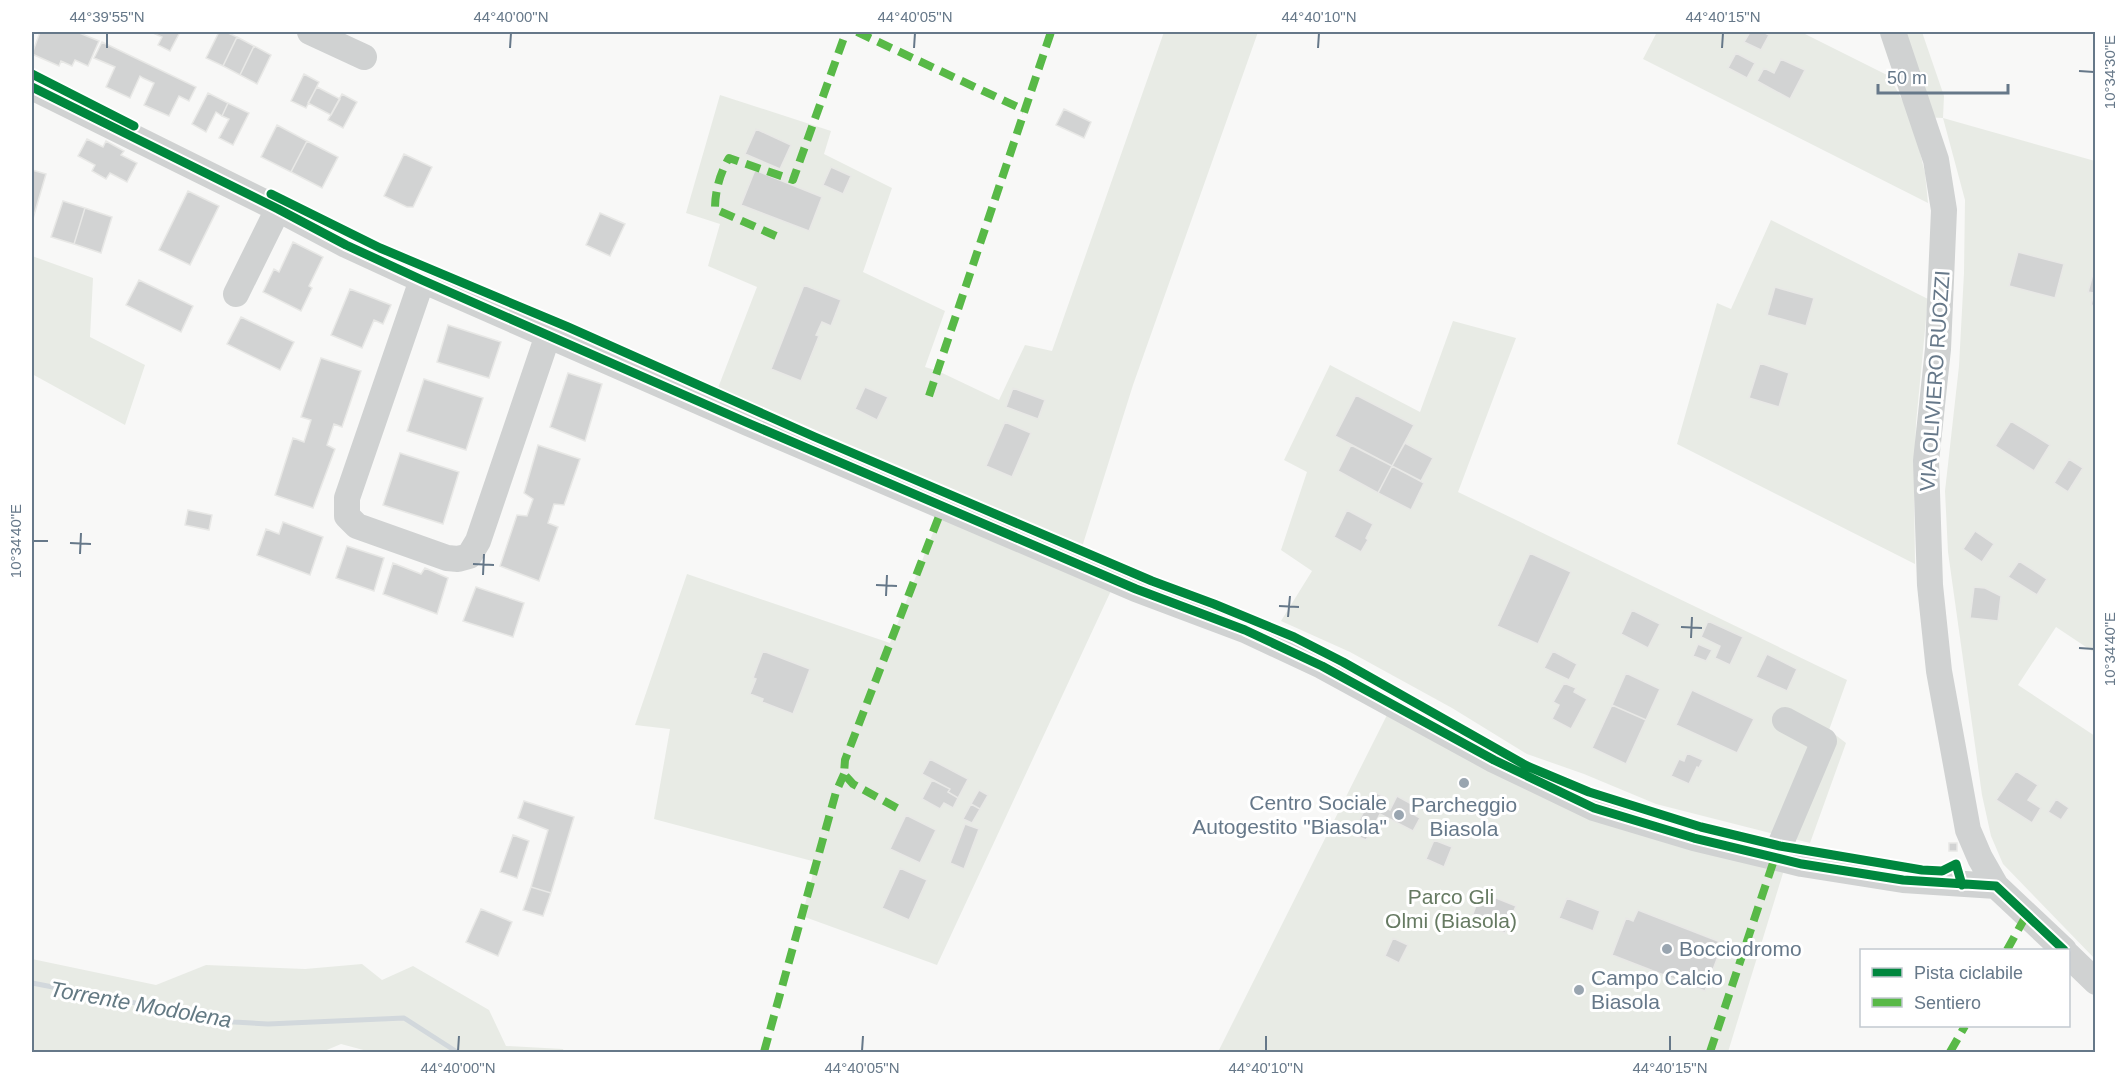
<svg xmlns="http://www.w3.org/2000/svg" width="2127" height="1084" viewBox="0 0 2127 1084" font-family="Helvetica,sans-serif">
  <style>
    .green { fill: #e8ebe5 }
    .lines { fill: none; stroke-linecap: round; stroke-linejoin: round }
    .stream { stroke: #d2d8dc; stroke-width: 5 }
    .building { fill: #d2d3d3; stroke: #e8e8e6; stroke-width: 1.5 }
    .minor { stroke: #d0d2d2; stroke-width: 26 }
    .quiet { stroke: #58b947; stroke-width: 8; stroke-dasharray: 15 8; stroke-linecap: butt }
    .cycleway-casing { stroke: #fff; stroke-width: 13 }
    .cycleway { stroke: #00873e; stroke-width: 9 }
    .ticks { fill: none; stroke: #667889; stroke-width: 2 }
    .poi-dot { fill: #99a5b0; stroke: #fff; stroke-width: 2 }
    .labels { text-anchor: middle; stroke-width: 6; stroke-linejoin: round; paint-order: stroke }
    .street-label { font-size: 21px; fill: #667889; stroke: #fff }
    .poi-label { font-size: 21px; fill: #667889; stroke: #fff; text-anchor: start }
    .park-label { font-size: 21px; fill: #667a62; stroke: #fff }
    .water-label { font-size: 22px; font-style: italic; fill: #637983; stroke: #fff }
    .neatline { fill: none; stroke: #667889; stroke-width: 2 }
    .ticks-label { font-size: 15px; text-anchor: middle; fill: #667889 }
  </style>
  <rect width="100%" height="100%" fill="#f8f8f7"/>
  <path class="green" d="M 1164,32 L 1258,32 L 1133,385 L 1077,563 L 1116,580 L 937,965 L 802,916 L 816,862 L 654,819 L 670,729 L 635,725 L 687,574 L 890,643 L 943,507 L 711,406 L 757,287 L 708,266 L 720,224 L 686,213 L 720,95 L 831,131 L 824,154 L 892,188 L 863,272 L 945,311 L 925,367 L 938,371 L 999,400 L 1025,345 L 1052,351 Z
    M 1657,32 L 1801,32 L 1889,76 L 1905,105 L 1916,136 L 1925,173 L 1928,203 L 1643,59 Z
    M 1892,32 L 1922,32 L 1944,96 L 1943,118 L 2095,161 L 2095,653 L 2056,627 L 2018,685 L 2095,736 L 2095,959 L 2003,864 L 1991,836 L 1982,795 L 1948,552 L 1945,491 L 1959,366 L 1964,273 L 1965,200 L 1943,118 L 1921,117 Z
    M 1771,220 L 1928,299 L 1916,423 L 1914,489 L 1915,564 L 1677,444 L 1717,303 L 1731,309 Z
    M 32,256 L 93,278 L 90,337 L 145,365 L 125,425 L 32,374 Z
    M 1453,321 L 1516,338 L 1458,492 L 1847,680 L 1829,730 L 1846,743 L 1810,843 L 1656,804 L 1584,774 L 1527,754 L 1452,708 L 1350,652 L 1281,621 L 1312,571 L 1281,550 L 1307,472 L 1284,460 L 1330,365 L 1420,412 Z
    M 1387,715 L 1583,815 L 1787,860 L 1728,1052 L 1218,1052 Z
    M 32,959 L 156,985 L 206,965 L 305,969 L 362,964 L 382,980 L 413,966 L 489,1010 L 506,1046 L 563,1049 L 564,1052 L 371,1052 L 341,1044 L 322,1052 L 45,1052 L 32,1050 Z"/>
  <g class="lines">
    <path class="stream" d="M 32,983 L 234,1022 L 268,1024 L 404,1018 L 457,1052"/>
  </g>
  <path class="building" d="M 40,32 L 77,32 L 99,41 L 88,66 L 75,60 L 72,66 L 61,61 L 59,66 L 32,54 Z
    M 151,32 L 180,32 L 170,51 L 158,45 L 162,37 Z
    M 219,32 L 226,32 L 237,37 L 223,66 L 206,58 Z
    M 1750,32 L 1763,32 L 1769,35 L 1761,50 L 1744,42 Z
    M 237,37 L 254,46 L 240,75 L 223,66 Z
    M 102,42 L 196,87 L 189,101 L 179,96 L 169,116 L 144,105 L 154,83 L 143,78 L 140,76 L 130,98 L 106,87 L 115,67 L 94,58 Z
    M 254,46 L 271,55 L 257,84 L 240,75 Z
    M 1736,53 L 1755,63 L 1747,78 L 1728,68 Z
    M 1781,59 L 1805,70 L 1790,99 L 1757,81 L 1764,68 L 1774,73 Z
    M 304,74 L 319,82 L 306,108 L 291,101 Z
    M 317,87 L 340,99 L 331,115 L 308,103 Z
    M 208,93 L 228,103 L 222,116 L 216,112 L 206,132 L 192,124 Z
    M 342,94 L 357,102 L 343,128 L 328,120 Z
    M 228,103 L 249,113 L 233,145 L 219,138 L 229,119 L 222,116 Z
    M 1064,109 L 1091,122 L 1084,138 L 1056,125 Z
    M 277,125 L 307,141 L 291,172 L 261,157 Z
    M 756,129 L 791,145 L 780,169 L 745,154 Z
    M 87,139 L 103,147 L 106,141 L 124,151 L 121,155 L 137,163 L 127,182 L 110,173 L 106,179 L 92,171 L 95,165 L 78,156 Z
    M 307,141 L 338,157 L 322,188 L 291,172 Z
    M 404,154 L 432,167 L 413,207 L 407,207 L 384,196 Z
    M 831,167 L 851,176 L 843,194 L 823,185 Z
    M 32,170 L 46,174 L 32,222 Z
    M 755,170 L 822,197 L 809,231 L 741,205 Z
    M 188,191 L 219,206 L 190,265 L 159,250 Z
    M 63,201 L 85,208 L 74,244 L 51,237 Z
    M 85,208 L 112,217 L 101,253 L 74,244 Z
    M 600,213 L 625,224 L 610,256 L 586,245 Z
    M 293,242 L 323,257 L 309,286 L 312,288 L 301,311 L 263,292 L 274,269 L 279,272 Z
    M 2018,252 L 2064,264 L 2055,298 L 2009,286 Z
    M 2096,263 L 2096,306 L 2091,305 L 2094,293 L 2088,292 Z
    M 139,280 L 193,306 L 181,332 L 126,305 Z
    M 804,285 L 841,300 L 831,326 L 822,322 L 816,335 L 819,336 L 801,381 L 771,369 Z
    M 1775,287 L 1814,298 L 1806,326 L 1767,315 Z
    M 350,289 L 391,305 L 383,324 L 374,320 L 362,348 L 331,335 Z
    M 241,317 L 294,342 L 280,370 L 227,344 Z
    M 448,325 L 501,342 L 489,378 L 437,362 Z
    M 321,358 L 361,371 L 342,427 L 334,424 L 327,445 L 335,449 L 313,508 L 275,495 L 293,438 L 304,442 L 311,420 L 301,417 Z
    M 1760,363 L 1789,373 L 1779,407 L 1749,398 Z
    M 568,373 L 602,384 L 585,441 L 550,427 Z
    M 424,379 L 483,398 L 466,450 L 407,431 Z
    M 865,387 L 888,397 L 877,420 L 855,409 Z
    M 1013,388 L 1045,400 L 1038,419 L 1006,407 Z
    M 1356,395 L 1414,425 L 1392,466 L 1335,436 Z
    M 2011,421 L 2050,445 L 2034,471 L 1995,446 Z
    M 1005,422 L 1031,433 L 1012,477 L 986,466 Z
    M 1405,443 L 1433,458 L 1421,481 L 1392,466 Z
    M 538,445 L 580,459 L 564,505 L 554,504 L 548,523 L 558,527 L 539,581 L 500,566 L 517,515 L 527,516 L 533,499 L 524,493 Z
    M 1351,445 L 1392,466 L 1378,493 L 1338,471 Z
    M 400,453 L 459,472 L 443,524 L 383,505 Z
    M 2069,459 L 2083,468 L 2068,492 L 2054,483 Z
    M 1392,466 L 1424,483 L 1411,510 L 1378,493 Z
    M 188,510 L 212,515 L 209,530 L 185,525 Z
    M 1347,510 L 1373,524 L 1366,538 L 1368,540 L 1361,552 L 1334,537 Z
    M 283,522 L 323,537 L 310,575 L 257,555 L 266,529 L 279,534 Z
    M 1975,531 L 1994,544 L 1982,562 L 1963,549 Z
    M 347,546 L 384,558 L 374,591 L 336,578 Z
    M 1530,553 L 1571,572 L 1538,644 L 1497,626 Z
    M 2019,561 L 2047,579 L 2037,595 L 2008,577 Z
    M 393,563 L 421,574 L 425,568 L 448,578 L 437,614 L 383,594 Z
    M 476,587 L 524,603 L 513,637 L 463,621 Z
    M 1974,587 L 1985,588 L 2001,596 L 1998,621 L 1970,618 Z
    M 1632,610 L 1660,624 L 1648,648 L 1621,634 Z
    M 1708,621 L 1743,637 L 1730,665 L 1715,658 L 1720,646 L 1701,637 Z
    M 1698,644 L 1712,650 L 1706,661 L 1693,656 Z
    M 763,651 L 810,669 L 793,714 L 762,702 L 763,699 L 750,694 L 756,679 L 753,678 Z
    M 1553,651 L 1577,664 L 1569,680 L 1544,668 Z
    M 1767,654 L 1797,669 L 1787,691 L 1756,677 Z
    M 1626,673 L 1660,689 L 1646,720 L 1612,705 Z
    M 1564,683 L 1576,688 L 1574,692 L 1587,699 L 1571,729 L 1552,719 L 1559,705 L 1553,702 Z
    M 1692,690 L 1754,719 L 1737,753 L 1676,725 Z
    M 1612,705 L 1646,720 L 1626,764 L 1592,748 Z
    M 1687,753 L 1703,760 L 1699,768 L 1697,767 L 1689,784 L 1671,776 L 1679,759 L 1684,761 Z
    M 930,759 L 968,779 L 958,798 L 948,792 L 950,789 L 922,774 Z
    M 2016,771 L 2038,785 L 2028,800 L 2041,808 L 2032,823 L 1996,800 Z
    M 932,780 L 950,789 L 948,792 L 958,798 L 953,808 L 944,803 L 940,809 L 922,799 Z
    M 979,790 L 988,795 L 980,809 L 971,804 Z
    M 1374,792 L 1387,798 L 1383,806 L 1390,810 L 1397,796 L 1417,807 L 1413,814 L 1420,818 L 1413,831 L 1380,814 L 1366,840 L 1352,834 Z
    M 2056,799 L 2069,808 L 2061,820 L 2048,812 Z
    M 524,801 L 574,817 L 551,893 L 531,887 L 548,830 L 518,818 Z
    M 971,804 L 980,809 L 972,823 L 963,819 Z
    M 906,815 L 936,830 L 920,863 L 890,849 Z
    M 965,824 L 979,829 L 964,869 L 950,863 Z
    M 513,835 L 529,841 L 517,878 L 500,872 Z
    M 1434,840 L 1452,847 L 1444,867 L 1426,859 Z
    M 1949,843 L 1957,843 L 1957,851 L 1949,851 Z
    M 900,868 L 927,880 L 909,920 L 882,908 Z
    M 531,887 L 551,893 L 543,916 L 523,910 Z
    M 1481,892 L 1516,906 L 1505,933 L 1471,919 Z
    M 1567,898 L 1600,911 L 1593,931 L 1559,918 Z
    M 481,909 L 512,922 L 498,956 L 466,942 Z
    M 1638,910 L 1723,943 L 1705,991 L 1612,955 L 1626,918 L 1633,921 Z
    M 1393,938 L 1408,945 L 1399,963 L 1385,956 Z"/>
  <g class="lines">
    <path class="minor" d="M 310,32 L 364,57
      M 1893,32 L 1936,160 L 1944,210 L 1938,349 L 1926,461 L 1930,585 L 1939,671 L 1968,830 L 1980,858 L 1996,886 L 2064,950
      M 32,87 L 278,209 L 346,245 L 422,280 L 748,423 L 1136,589 L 1245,630 L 1322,666 L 1494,760 L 1594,808 L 1694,838 L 1802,864 L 1903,880 L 1996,886
      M 422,280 L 347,498 L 347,516 L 357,526 L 447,558 L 458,559 L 469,556 L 478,541 L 548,335
      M 236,294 L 278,209
      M 1775,857 L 1824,741 L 1785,720
      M 2068,955 L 2096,982"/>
    <path class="quiet" d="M 857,32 L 1024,110
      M 776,236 L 715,209 C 715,191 720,173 729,158 L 793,180 L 846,32
      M 929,396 L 1051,32
      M 897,808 L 853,784 L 844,774 L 845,760 L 943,506
      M 2007,950 L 2027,914
      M 764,1052 L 836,792 L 844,774
      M 1710,1052 L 1775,857
      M 1950,1052 L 1965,1026"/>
    <defs>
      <path id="cycleway" d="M 32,74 L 134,126
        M 32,87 L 278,209 L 346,245 L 422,280 L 748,423 L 1136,589 L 1245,630 L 1322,666 L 1494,760 L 1594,808 L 1694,838 L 1802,864 L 1903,880 L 1996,886 L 2064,950
        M 271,194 L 380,248 L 568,327 L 815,437 L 1152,581 L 1214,604 L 1294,637 L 1343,662 L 1527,766 L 1589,792 L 1701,827 L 1780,846 L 1922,870 L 1942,871 L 1956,864 L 1962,885"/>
    </defs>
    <use href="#cycleway" class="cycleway-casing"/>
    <use href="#cycleway" class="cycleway"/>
  </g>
  <path class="ticks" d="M 107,48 L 107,33M 510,48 L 511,33M 914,48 L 915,33M 1318,48 L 1319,33M 1722,48 L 1723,33M 2079,71 L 2094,72M 33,541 L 48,541M 70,543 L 91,544M 80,554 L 81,533M 473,564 L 494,565M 483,575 L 484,554M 876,585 L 897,586M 886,596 L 887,575M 1279,606 L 1299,607M 1288,617 L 1290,596M 1681,627 L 1702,628M 1691,638 L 1692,617M 2079,648 L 2094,649M 458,1051 L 459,1036M 862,1051 L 863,1036M 1266,1051 L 1266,1036M 1670,1051 L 1670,1036"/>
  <g class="poi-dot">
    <circle cx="1464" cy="783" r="6"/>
    <circle cx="1399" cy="815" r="6"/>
    <circle cx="1667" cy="949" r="6"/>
    <circle cx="1579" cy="990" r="6"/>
  </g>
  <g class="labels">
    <g class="street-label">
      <text transform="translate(1935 381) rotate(-86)" y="7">VIA OLIVIERO RUOZZI</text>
    </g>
    <g class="poi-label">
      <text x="1387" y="810" text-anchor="end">Centro Sociale<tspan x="1387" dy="24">Autogestito "Biasola"</tspan></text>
      <text x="1464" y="812" text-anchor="middle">Parcheggio<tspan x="1464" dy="24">Biasola</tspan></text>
      <text x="1679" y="956">Bocciodromo</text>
      <text x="1591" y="985">Campo Calcio<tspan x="1591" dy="24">Biasola</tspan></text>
    </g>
    <g class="park-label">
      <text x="1451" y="904">Parco Gli<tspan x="1451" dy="24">Olmi (Biasola)</tspan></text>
    </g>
    <g class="water-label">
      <text transform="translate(141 1004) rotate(10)" y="8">Torrente Modolena</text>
    </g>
  </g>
  <rect width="2127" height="1084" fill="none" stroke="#ffffff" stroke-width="66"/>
  <rect x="1860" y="949" width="210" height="78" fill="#ffffff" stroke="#c2c9d0" stroke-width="1.5"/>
  <rect x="1872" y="968" width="30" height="9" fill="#00873e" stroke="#c2c9d0" stroke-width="1.5"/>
  <text x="1914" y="979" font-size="18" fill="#667889">Pista ciclabile</text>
  <rect x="1872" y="998" width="30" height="9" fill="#58b947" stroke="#c2c9d0" stroke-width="1.5"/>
  <text x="1914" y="1009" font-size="18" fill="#667889">Sentiero</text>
  <path d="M1878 84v9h130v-9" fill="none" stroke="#667889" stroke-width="3"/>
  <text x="1887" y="84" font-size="18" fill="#667889" stroke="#ffffff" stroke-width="4.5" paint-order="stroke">50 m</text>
  <rect x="33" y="33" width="2061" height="1018" class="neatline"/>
  <g class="ticks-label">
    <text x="107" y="22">44°39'55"N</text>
    <text x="511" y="22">44°40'00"N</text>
    <text x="915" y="22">44°40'05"N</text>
    <text x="1319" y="22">44°40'10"N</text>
    <text x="1723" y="22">44°40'15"N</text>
    <text transform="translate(2110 72) rotate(-90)" y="5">10°34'30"E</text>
    <text transform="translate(16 541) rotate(-90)" y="5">10°34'40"E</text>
    <text transform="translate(2110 649) rotate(-90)" y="5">10°34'40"E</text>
    <text x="458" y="1073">44°40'00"N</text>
    <text x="862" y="1073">44°40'05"N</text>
    <text x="1266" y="1073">44°40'10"N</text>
    <text x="1670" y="1073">44°40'15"N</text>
  </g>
</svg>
